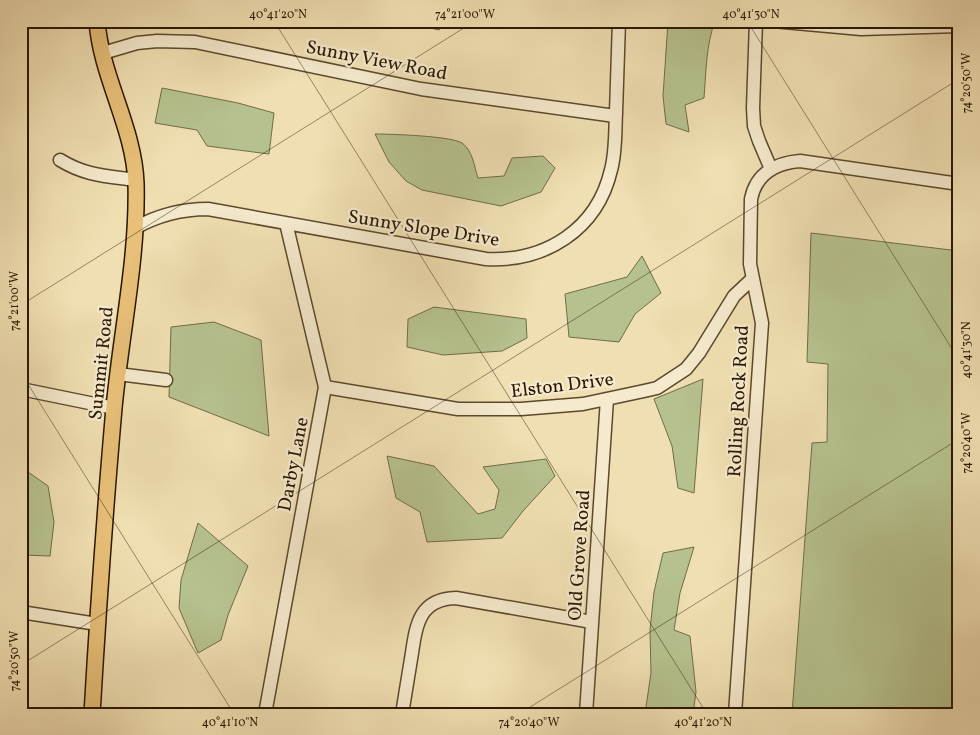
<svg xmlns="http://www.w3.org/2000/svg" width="980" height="735" viewBox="0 0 980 735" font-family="Vollkorn,serif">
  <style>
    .green { fill: #b6c28e; stroke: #706c47 }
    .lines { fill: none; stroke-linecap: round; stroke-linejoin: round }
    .minor-casing { stroke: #5c492c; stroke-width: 15 }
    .major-casing { stroke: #2b1700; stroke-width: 18 }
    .minor { stroke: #f5eacd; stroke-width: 12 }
    .major { stroke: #e8c079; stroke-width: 15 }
    .ticks { fill: none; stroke: #2b1700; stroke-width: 1; stroke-opacity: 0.45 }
    .labels { text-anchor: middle; stroke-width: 4.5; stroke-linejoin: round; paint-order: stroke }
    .street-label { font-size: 19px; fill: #2b1700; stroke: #f5eacd }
    .neatline { fill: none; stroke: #2b1700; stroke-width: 2 }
    .ticks-label { font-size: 12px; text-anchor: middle; fill: #2b1700 }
  </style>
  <rect width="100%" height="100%" fill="#f0dfb2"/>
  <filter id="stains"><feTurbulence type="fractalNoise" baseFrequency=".004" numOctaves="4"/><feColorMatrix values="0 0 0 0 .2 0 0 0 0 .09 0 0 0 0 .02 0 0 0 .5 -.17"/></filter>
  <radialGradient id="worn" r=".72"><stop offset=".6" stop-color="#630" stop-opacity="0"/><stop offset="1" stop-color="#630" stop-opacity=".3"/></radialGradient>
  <path class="green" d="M 400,21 L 447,21 L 439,30 Z
    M 715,21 C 706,45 706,73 704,98 L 685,105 L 689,132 L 666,124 L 663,96 L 668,22 Z
    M 162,88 L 238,103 L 274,113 L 269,154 L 207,146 L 197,130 L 155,123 Z
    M 375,134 C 391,134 451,136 462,143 C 473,151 474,166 478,178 L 504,176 L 512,158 L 543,156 L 555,168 L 541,192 L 501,206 L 422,190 L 406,181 L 389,162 Z
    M 811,233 L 959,251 L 959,714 L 792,714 L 812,443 L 827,442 L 828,364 L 807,362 Z
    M 642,256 L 661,293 L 635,314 L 619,342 L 569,337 L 565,294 L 627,277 Z
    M 434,307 L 526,319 L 527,338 L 502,351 L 443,355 L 407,347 L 408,319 Z
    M 214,322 L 261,340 L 269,436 L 169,397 L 171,327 Z
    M 703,379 L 694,493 L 678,488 L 672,446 L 654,399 Z
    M 387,456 L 434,466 L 478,514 L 495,509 L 499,490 L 483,467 L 546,459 L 555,476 L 523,511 L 502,538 L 427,542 L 420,512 L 396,498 Z
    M 28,472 L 48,486 L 54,522 L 50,556 L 21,555 L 21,483 Z
    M 198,523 L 248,566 L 228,615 L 221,640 L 198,653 L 179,608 L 181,580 Z
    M 694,547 L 680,593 L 674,630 L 690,636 L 696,692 L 693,714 L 645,714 L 651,673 L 650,630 L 654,592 L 663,553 Z"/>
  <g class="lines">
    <defs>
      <path id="minor" d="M 756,21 L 753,108 L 754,126 L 759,141 L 771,169
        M 773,21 L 861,29 L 959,26
        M 103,53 L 137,43 L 157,41 L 195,42 L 421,89 L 615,116
        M 60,160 C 86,176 107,176 136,180
        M 135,228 C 158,215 181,209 208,209 L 486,259 C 545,262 597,230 611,170 C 616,152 615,132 616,113 C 617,82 618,52 619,21
        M 118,374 L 166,380
        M 325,387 L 458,409 L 521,409 L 583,404 L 644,391 L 657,388 L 686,369 L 699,353 L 734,296 L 752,279
        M 21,389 L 114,408
        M 21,612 L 97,624
        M 265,714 L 325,387 L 286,223
        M 402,714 C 405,696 408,677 411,659 C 416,628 417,599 456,598 L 592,622
        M 586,714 L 607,399
        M 735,714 L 762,323 L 750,264 L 751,199 C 756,174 775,163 800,161 L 959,184"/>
      <path id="major" d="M 92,714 C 98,612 105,510 114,408 C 121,333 138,258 136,183 C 134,127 101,77 97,21"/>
    </defs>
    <use href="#minor" class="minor-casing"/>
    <use href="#major" class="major-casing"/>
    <use href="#minor" class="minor"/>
    <use href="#major" class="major"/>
  </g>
  <path class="ticks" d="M 274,21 L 707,714M 747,21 L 959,360M 21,305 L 475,21M 21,373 L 234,714M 21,665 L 959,79M 519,714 L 959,439"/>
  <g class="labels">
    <g class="street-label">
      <text transform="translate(377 59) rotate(11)" y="7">Sunny View Road</text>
      <text transform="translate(424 227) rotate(9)" y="7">Sunny Slope Drive</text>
      <text transform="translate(100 363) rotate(-84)" y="7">Summit Road</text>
      <text transform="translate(562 384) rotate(-7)" y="7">Elston Drive</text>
      <text transform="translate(737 401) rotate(-87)" y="7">Rolling Rock Road</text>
      <text transform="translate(292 464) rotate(-79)" y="7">Darby Lane</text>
      <text transform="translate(578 555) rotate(-86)" y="7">Old Grove Road</text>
    </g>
  </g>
  <rect width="980" height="735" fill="none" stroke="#f0dfb2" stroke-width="55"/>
  <rect x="28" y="28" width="924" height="680" class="neatline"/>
  <g class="ticks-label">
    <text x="278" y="18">40°41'20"N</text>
    <text x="465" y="18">74°21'00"W</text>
    <text x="751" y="18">40°41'30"N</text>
    <text transform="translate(966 83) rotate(-90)" y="4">74°20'50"W</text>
    <text transform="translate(14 301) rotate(-90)" y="4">74°21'00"W</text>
    <text transform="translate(966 350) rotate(-90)" y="4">40°41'30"N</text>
    <text transform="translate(966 443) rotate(-90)" y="4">74°20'40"W</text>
    <text transform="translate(14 661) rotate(-90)" y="4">74°20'50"W</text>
    <text x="230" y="726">40°41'10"N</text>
    <text x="529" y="726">74°20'40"W</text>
    <text x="703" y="726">40°41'20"N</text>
  </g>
  <rect width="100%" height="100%" filter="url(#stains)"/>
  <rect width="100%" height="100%" fill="url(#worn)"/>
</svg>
